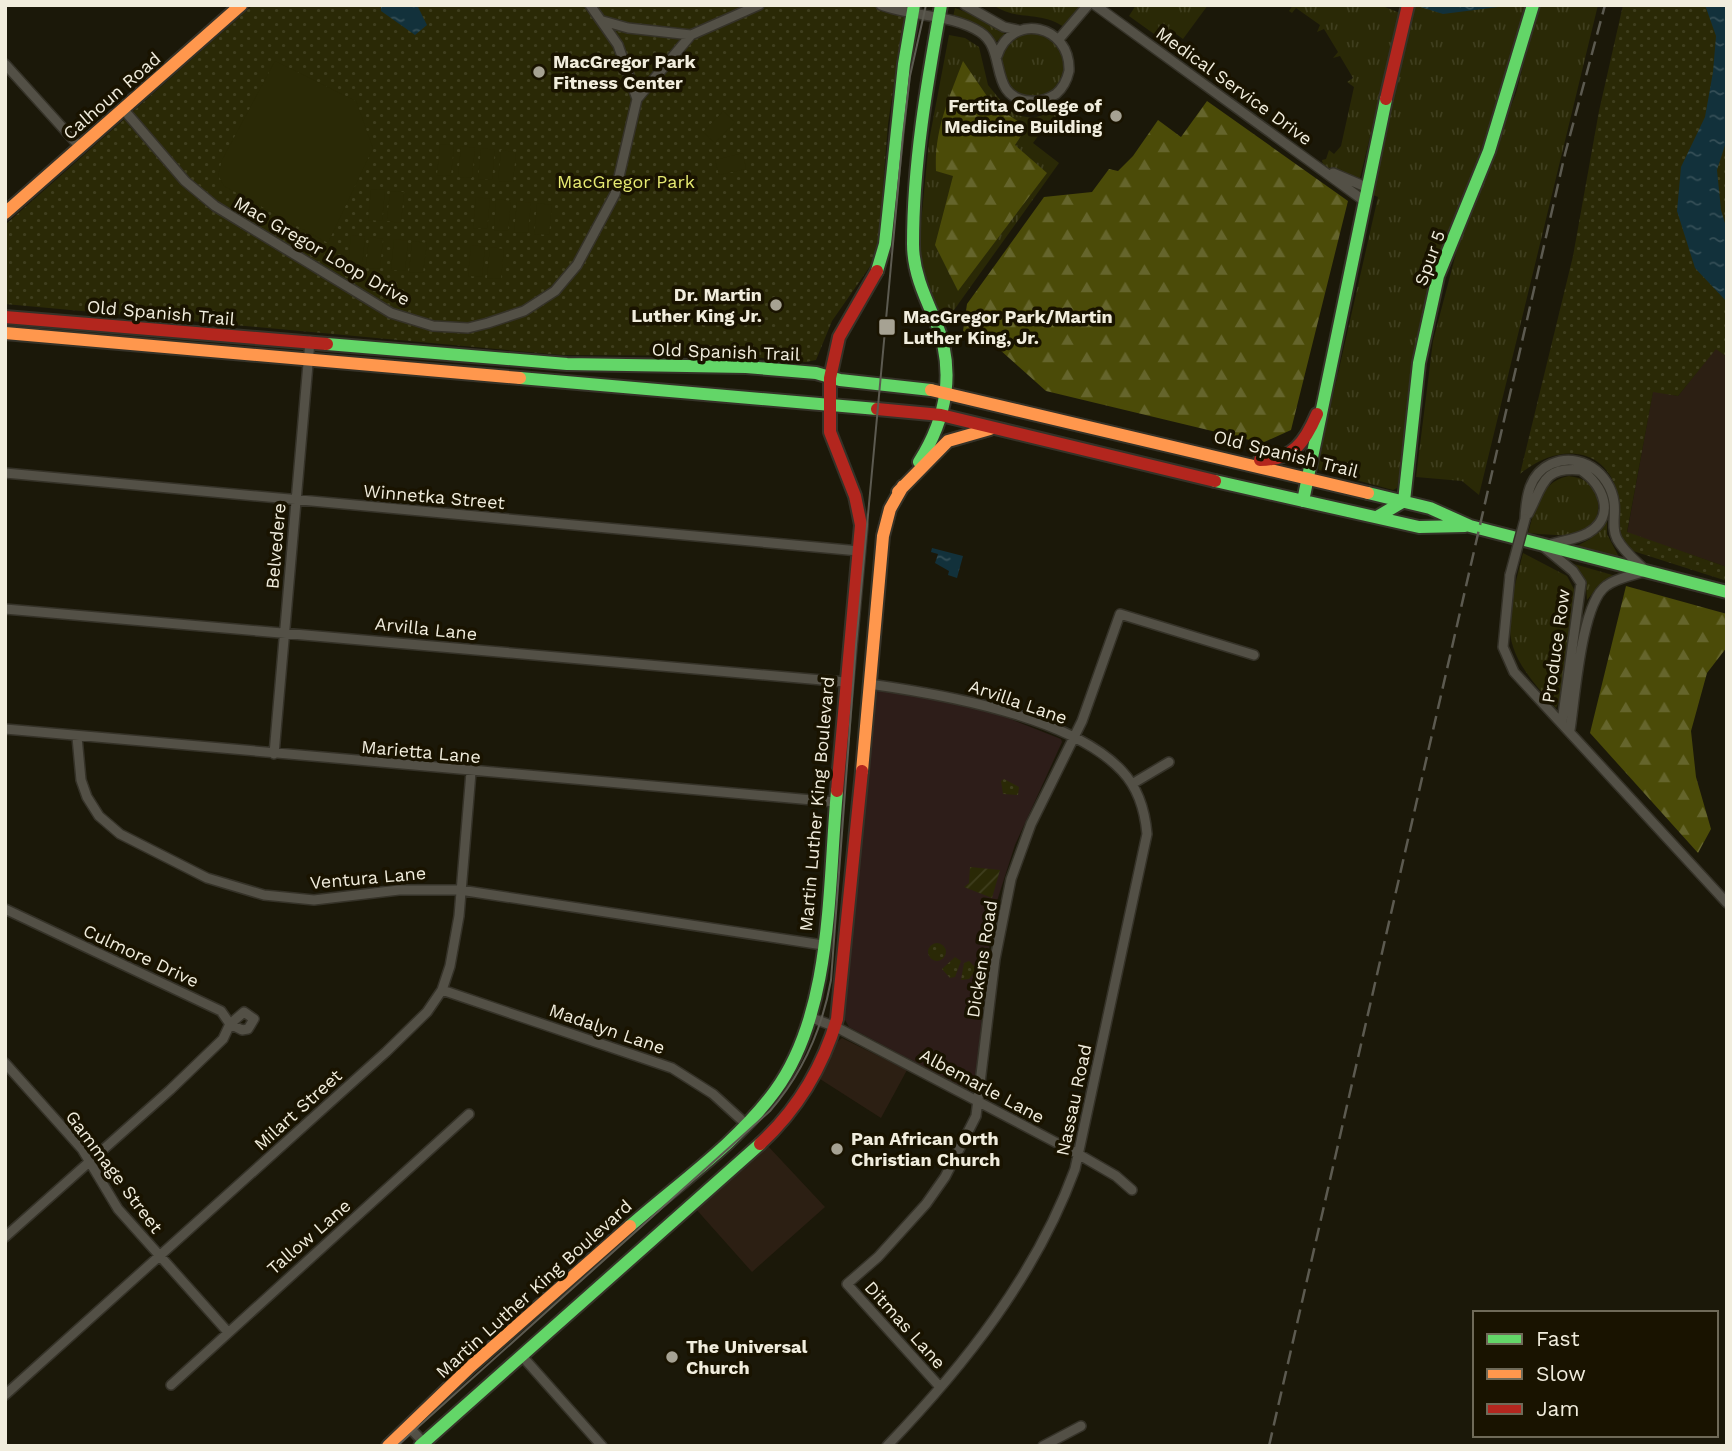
<svg xmlns="http://www.w3.org/2000/svg" width="1732" height="1451" viewBox="0 0 1732 1451" font-family="'Work Sans',sans-serif">
  <style>
    .commercial { fill: #2c1f13 }
    .education { fill: #2d1d19 }
    .grass { fill: url(#grass-tufts) }
    .forest { fill: url(#forest-firs) }
    .park { fill: url(#park-dots) }
    .garden { fill: url(#garden-furrows) }
    .pitch { fill: #2a2906 }
    .water { fill: url(#water-ripples) }
    .lines { fill: none; stroke-linecap: round; stroke-linejoin: round }
    .street-casing { stroke: #353228; stroke-width: 12 }
    .fast-casing { stroke: #353228; stroke-width: 16 }
    .slow-casing { stroke: #353228; stroke-width: 16 }
    .jam-casing { stroke: #353228; stroke-width: 16 }
    .street { stroke: #535046; stroke-width: 9 }
    .fast { stroke: #63d668; stroke-width: 12 }
    .slow { stroke: #ff974d; stroke-width: 12 }
    .jam { stroke: #b3261e; stroke-width: 12 }
    .tram { stroke: #5c5a50; stroke-width: 2 }
    .rail { stroke: #5c5a50; stroke-width: 2.5; stroke-dasharray: 14 7; stroke-linecap: butt }
    .street-bridge-casing { stroke: #353228; stroke-width: 12; stroke-linecap: butt }
    .street-bridge { stroke: #535046; stroke-width: 9 }
    .poi-dot { fill: #a6a293; stroke: #191300; stroke-width: 2.5 }
    .labels { text-anchor: middle; stroke-width: 7; stroke-linejoin: round; paint-order: stroke }
    .poi-label { font-size: 18px; font-weight: bold; fill: #f1eddd; stroke: #191300; text-anchor: start }
    .street-label { font-size: 18px; fill: #f1eddd; stroke: #191300 }
    .park-label { font-size: 18px; fill: #e5e971; stroke: #191300 }
  </style>
  <defs>
    <pattern id="grass-tufts" width="24" height="20" patternUnits="userSpaceOnUse" patternTransform="scale(1.75)"><rect width="24" height="20" fill="#2a2906"/><path d="M3 7l-1-3M5 7V3M7 7l1-3M15 17l-1-3M17 17v-4M19 17l1-3" fill="none" stroke="#3f3e1e"/></pattern>
    <pattern id="forest-firs" width="22" height="20" patternUnits="userSpaceOnUse" patternTransform="scale(1.75)"><rect width="22" height="20" fill="#4b4b08"/><path d="M5 1l3.5 6h-7zM16 11l3.5 6h-7z" fill="#65652c"/></pattern>
    <pattern id="park-dots" width="8" height="8" patternUnits="userSpaceOnUse" patternTransform="scale(1.75)"><rect width="8" height="8" fill="#2a2906"/><path d="M2 2h.1M6 6h.1" fill="none" stroke="#3f3e1e" stroke-width="1.8" stroke-linecap="round"/></pattern>
    <pattern id="garden-furrows" width="10" height="10" patternUnits="userSpaceOnUse" patternTransform="scale(1.75)"><rect width="10" height="10" fill="#2a2906"/><path d="M-1 1l2-2M0 10L10 0M9 11l2-2" fill="none" stroke="#3f3e1e"/></pattern>
    <pattern id="water-ripples" width="26" height="14" patternUnits="userSpaceOnUse" patternTransform="scale(1.75)"><rect width="26" height="14" fill="#12313b"/><path d="M2 4q2-2 4 0t4 0M15 11q2-2 4 0t4 0" fill="none" stroke="#354f57"/></pattern>
  </defs>
  <rect width="100%" height="100%" fill="#1b1809"/>
  <path class="commercial" d="M 1716,348 L 1727,357 L 1727,567 L 1627,533 L 1653,391 L 1678,396 Z
    M 842,1038 L 907,1070 L 881,1118 L 820,1079 L 837,1042 Z
    M 767,1145 L 825,1207 L 752,1272 L 695,1208 Z"/>
  <path class="education" d="M 882,690 L 946,700 L 995,713 L 1061,739 L 1062,742 L 1015,845 L 997,901 L 986,967 L 976,1084 L 972,1089 L 966,1089 L 849,1027 L 844,1018 L 874,696 L 877,691 Z"/>
  <path class="grass" d="M 993,5 L 1081,5 L 1064,27 C 1039,10 1018,22 993,5 Z
    M 1136,5 L 1208,5 L 1183,39 L 1176,34 L 1168,44 L 1129,16 Z
    M 1293,5 L 1380,5 L 1400,13 L 1360,178 L 1351,179 L 1323,165 L 1322,160 L 1326,159 L 1329,150 L 1334,154 L 1341,146 L 1354,87 L 1347,82 L 1353,78 L 1340,56 L 1333,58 L 1338,52 L 1324,29 L 1317,32 L 1320,25 L 1296,8 L 1292,13 L 1289,11 Z
    M 1414,5 L 1526,5 L 1481,151 L 1441,254 L 1397,488 L 1393,490 L 1319,470 L 1317,466 L 1378,197 L 1371,194 Z
    M 1539,5 L 1598,5 L 1479,495 L 1462,481 L 1416,477 L 1433,341 L 1460,238 L 1516,93 Z
    M 955,8 L 979,17 L 1005,34 L 996,42 L 979,25 L 953,17 Z
    M1001 65a32 32 0 1 1 64 0a32 32 0 1 1-64 0Z
    M 949,35 L 965,38 L 979,47 L 988,85 L 1001,101 L 1021,116 L 1033,118 L 1053,112 L 1059,116 L 1054,122 L 1050,120 L 1033,143 L 1059,163 L 944,324 L 924,279 L 918,254 L 929,141 Z
    M 1569,476 C 1574,477 1581,478 1585,481 C 1601,491 1603,517 1588,529 C 1574,539 1544,534 1528,533 C 1535,508 1541,481 1569,476 Z
    M 1607,520 L 1607,534 L 1620,559 L 1575,547 L 1590,539 Z
    M 1523,553 L 1567,576 L 1576,593 L 1560,699 L 1556,708 C 1499,647 1503,631 1523,553 Z
    M 1574,564 L 1616,576 L 1601,583 L 1587,600 L 1586,586 Z"/>
  <path class="forest" d="M 963,61 L 993,105 L 1027,127 L 1015,145 L 1047,173 L 958,291 L 935,245 L 953,176 L 936,171 C 934,130 949,98 963,61 Z
    M 1207,101 L 1348,201 L 1291,430 L 1262,443 L 1046,391 L 990,341 L 963,331 L 967,304 L 1044,197 L 1092,192 L 1109,169 L 1118,171 L 1133,156 L 1158,120 L 1181,137 Z
    M 1626,586 L 1727,614 L 1727,647 L 1707,673 L 1691,731 L 1696,777 L 1711,829 L 1698,853 L 1590,733 Z"/>
  <path class="park" d="M 253,5 L 906,5 L 888,124 L 879,238 L 871,265 L 832,321 L 816,360 L 806,362 L 742,356 L 561,355 L 5,304 L 5,225 Z
    M 1623,5 L 1727,5 L 1727,357 L 1716,349 L 1678,396 L 1653,392 L 1627,532 L 1727,567 L 1727,581 L 1633,551 C 1605,531 1624,522 1619,499 C 1608,444 1557,443 1520,474 L 1573,256 L 1599,111 Z
    M 1004,779 L 1019,787 L 1018,795 L 1003,794 L 1001,781 Z
    M928 952a9 9 0 1 1 18 0a9 9 0 1 1-18 0Z
    M 955,957 L 961,961 L 955,977 L 950,978 L 942,969 Z
    M 969,961 L 977,969 L 969,979 L 961,980 L 964,963 Z"/>
  <path class="garden" d="M 970,867 L 1000,870 L 992,898 L 964,887 L 969,883 Z"/>
  <path class="pitch" d="M 275,61 L 356,101 L 373,148 L 328,243 L 224,186 L 218,175 L 222,160 Z
    M 723,111 L 735,122 L 715,143 L 703,132 Z
    M 440,144 L 454,145 L 451,176 L 437,175 Z
    M 461,146 L 475,148 L 472,178 L 458,177 Z
    M 481,148 L 495,150 L 492,180 L 478,179 Z
    M 501,150 L 516,152 L 513,182 L 498,181 Z
    M 743,153 L 746,169 L 719,175 L 715,160 Z
    M 371,189 L 385,190 L 382,221 L 368,220 Z
    M 390,191 L 404,192 L 401,223 L 387,221 Z
    M 476,197 L 490,199 L 487,229 L 473,228 Z
    M 496,199 L 511,201 L 508,231 L 494,230 Z
    M 517,201 L 531,203 L 528,233 L 514,232 Z
    M 537,203 L 552,205 L 549,235 L 534,234 Z
    M 351,235 L 365,237 L 362,267 L 348,266 Z
    M 369,237 L 383,239 L 380,269 L 366,268 Z
    M 394,239 L 408,241 L 405,271 L 391,270 Z
    M 412,241 L 427,243 L 423,273 L 409,272 Z
    M 471,245 L 485,247 L 482,277 L 468,276 Z
    M 490,247 L 504,249 L 501,279 L 487,278 Z"/>
  <path class="water" d="M 381,5 L 417,5 L 427,25 L 415,35 L 381,11 Z
    M 1414,5 L 1514,5 L 1443,14 Z
    M 1705,5 L 1727,5 L 1727,139 L 1717,170 L 1721,210 L 1727,230 L 1727,302 L 1695,268 L 1677,211 L 1681,167 L 1705,117 L 1713,72 L 1716,36 Z
    M 932,548 L 963,556 L 957,578 L 948,575 L 949,571 L 935,563 L 938,554 L 931,552 Z"/>
  <g class="lines">
    <defs>
      <path id="street" d="M 881,5 C 912,17 952,14 980,32 C 1008,50 987,98 1030,101 C 1039,102 1048,99 1056,94 C 1063,88 1067,80 1069,71 C 1071,25 1012,11 997,56
        M 965,5 L 1004,27 L 1018,30
        M 1095,5 L 1363,200
        M 603,21 L 628,28 L 691,35 L 759,5
        M 1059,39 L 1088,5
        M 5,64 L 80,147
        M 637,99 L 691,35
        M 124,110 L 185,181 L 215,206 L 391,313 L 433,326 L 468,328 L 488,323 L 524,311 L 555,291 L 577,265 L 615,194 L 637,99 L 618,45 L 590,5
        M 1333,173 L 1366,187
        M 5,473 L 859,551
        M 1528,514 C 1543,486 1542,466 1581,470 C 1603,485 1617,516 1588,533 C 1577,539 1563,541 1551,544
        M 1525,519 C 1526,497 1529,474 1551,464 C 1580,451 1610,473 1614,502 C 1616,515 1611,527 1617,539 C 1624,552 1636,561 1646,571 C 1634,575 1616,578 1606,586 C 1581,604 1575,699 1570,730
        M 1545,548 L 1573,571 L 1581,583 L 1562,722
        M 1510,575 L 1503,647 L 1514,672 L 1727,903
        M 5,609 L 845,682
        M 869,684 C 941,694 1071,716 1122,771 C 1139,789 1145,811 1147,834 L 1075,1169 C 1036,1275 965,1365 887,1446
        M 5,729 L 835,802
        M 77,737 L 81,780 L 87,797 L 99,816 L 120,834 L 207,878 L 264,895 L 314,900 L 399,890 L 460,890 L 823,945
        M 274,754 L 310,341
        M 1132,784 L 1169,762
        M 5,909 L 221,1011 L 230,1024 L 242,1030 L 248,1029 L 254,1019 L 244,1012 L 230,1024 L 223,1039 L 170,1090 L 5,1237
        M 442,990 L 672,1068 L 713,1094 L 746,1124
        M 812,1018 L 836,1027 L 1078,1154 L 1116,1176 L 1132,1190
        M 5,1063 L 82,1149 L 118,1209 L 227,1331
        M 522,1356 L 602,1446
        M 171,1385 L 469,1114
        M 940,1387 L 847,1284 L 878,1257 L 926,1204 L 945,1177 L 976,1116 L 995,959 L 1011,879 L 1031,824 L 1082,721 L 1120,614 L 1254,655
        M 5,1395 L 386,1052 L 427,1012 L 442,990 L 450,966 L 459,916 L 471,772
        M 409,1427 L 427,1446
        M 1043,1446 L 1081,1426"/>
      <path id="fast" d="M 877,271 L 885,244 L 904,64 L 914,5
        M 327,344 L 567,364 L 746,367 L 816,373 L 840,380 L 931,390
        M 520,378 L 877,409
        M 919,462 C 947,418 956,369 935,320 C 924,295 913,271 913,244 C 913,164 927,83 941,5
        M 1215,481 L 1419,527 L 1465,526
        M 1368,493 L 1430,508 L 1470,526 L 1727,592
        M 1303,501 L 1386,99
        M 1377,517 L 1404,501 L 1419,363 L 1438,276 L 1489,151 L 1533,5
        M 630,1226 C 679,1183 737,1143 775,1091 C 833,1012 828,886 837,791
        M 420,1446 L 760,1144"/>
      <path id="slow" d="M 5,213 L 241,5
        M 5,333 L 520,378
        M 931,390 L 1368,493
        M 898,492 L 948,441 L 990,429
        M 862,771 L 883,536 L 890,509 L 903,486
        M 388,1446 L 470,1367 L 630,1226"/>
      <path id="jam" d="M 1386,99 L 1408,5
        M 5,317 L 327,344
        M 877,409 L 941,415 L 1215,481
        M 1260,460 C 1293,460 1305,442 1317,414
        M 837,791 L 861,525 L 855,496 L 830,432 L 830,378 L 839,337 L 877,271
        M 760,1144 C 798,1109 822,1069 837,1019 L 862,771"/>
    </defs>
    <use href="#street" class="street-casing"/>
    <use href="#fast" class="fast-casing"/>
    <use href="#slow" class="slow-casing"/>
    <use href="#jam" class="jam-casing"/>
    <use href="#street" class="street"/>
    <use href="#fast" class="fast"/>
    <use href="#slow" class="slow"/>
    <use href="#jam" class="jam"/>
    <path class="tram" d="M 397,1446 L 770,1111 C 803,1073 822,1030 831,980 L 856,645 L 903,135 L 910,76 L 926,5"/>
    <path class="rail" d="M 1269,1446 L 1565,154 L 1605,5"/>
    <defs>
      <path id="street-bridge" d="M 1510,575 L 1525,519"/>
    </defs>
    <use href="#street-bridge" class="street-bridge-casing"/>
    <use href="#street-bridge" class="street-bridge"/>
  </g>
  <g class="poi-dot">
    <circle cx="539" cy="72" r="7"/>
    <circle cx="1116" cy="116" r="7"/>
    <circle cx="776" cy="305" r="7"/>
    <rect x="878" y="318" width="18" height="18" rx="3.5"/>
    <circle cx="837" cy="1149" r="7"/>
    <circle cx="672" cy="1357" r="7"/>
  </g>
  <g class="labels">
    <g class="poi-label">
      <text x="553" y="68">MacGregor Park<tspan x="553" dy="21">Fitness Center</tspan></text>
      <text x="1102" y="112" text-anchor="end">Fertita College of<tspan x="1102" dy="21">Medicine Building</tspan></text>
      <text x="762" y="301" text-anchor="end">Dr. Martin<tspan x="762" dy="21">Luther King Jr.</tspan></text>
      <text x="903" y="323">MacGregor Park/Martin<tspan x="903" dy="21">Luther King, Jr.</tspan></text>
      <text x="851" y="1145">Pan African Orth<tspan x="851" dy="21">Christian Church</tspan></text>
      <text x="686" y="1353">The Universal<tspan x="686" dy="21">Church</tspan></text>
    </g>
    <g class="street-label">
      <text transform="translate(1234 86) rotate(36)" y="6">Medical Service Drive</text>
      <text transform="translate(112 96) rotate(-41)" y="6">Calhoun Road</text>
      <text transform="translate(322 251) rotate(30)" y="6">Mac Gregor Loop Drive</text>
      <text transform="translate(1430 258) rotate(-70)" y="6">Spur 5</text>
      <text transform="translate(161 313) rotate(5)" y="6">Old Spanish Trail</text>
      <text transform="translate(726 352) rotate(2)" y="6">Old Spanish Trail</text>
      <text transform="translate(1286 454) rotate(14)" y="6">Old Spanish Trail</text>
      <text transform="translate(434 497) rotate(5)" y="6">Winnetka Street</text>
      <text transform="translate(276 546) rotate(-85)" y="6">Belvedere</text>
      <text transform="translate(426 629) rotate(6)" y="6">Arvilla Lane</text>
      <text transform="translate(1556 646) rotate(-82)" y="6">Produce Row</text>
      <text transform="translate(1018 702) rotate(19)" y="6">Arvilla Lane</text>
      <text transform="translate(421 752) rotate(5)" y="6">Marietta Lane</text>
      <text transform="translate(817 804) rotate(-85)" y="6">Martin Luther King Boulevard</text>
      <text transform="translate(368 878) rotate(-5)" y="6">Ventura Lane</text>
      <text transform="translate(141 956) rotate(25)" y="6">Culmore Drive</text>
      <text transform="translate(982 959) rotate(-81)" y="6">Dickens Road</text>
      <text transform="translate(607 1029) rotate(19)" y="6">Madalyn Lane</text>
      <text transform="translate(982 1086) rotate(28)" y="6">Albemarle Lane</text>
      <text transform="translate(1074 1100) rotate(-78)" y="6">Nassau Road</text>
      <text transform="translate(298 1110) rotate(-42)" y="6">Milart Street</text>
      <text transform="translate(114 1172) rotate(53)" y="6">Gammage Street</text>
      <text transform="translate(309 1237) rotate(-41)" y="6">Tallow Lane</text>
      <text transform="translate(534 1289) rotate(-42)" y="6">Martin Luther King Boulevard</text>
      <text transform="translate(905 1325) rotate(48)" y="6">Ditmas Lane</text>
    </g>
    <g class="park-label">
      <text x="626" y="188">MacGregor Park</text>
    </g>
  </g>
  <rect width="1732" height="1451" fill="none" stroke="#f1eddd" stroke-width="14"/>
  <rect x="1473" y="1311" width="245" height="126" fill="#191300" stroke="#6f6a58" stroke-width="2"/>
  <rect x="1487" y="1334" width="35" height="10" fill="#63d668" stroke="#6f6a58" stroke-width="2"/>
  <text x="1536" y="1346" font-size="21" fill="#f1eddd">Fast</text>
  <rect x="1487" y="1369" width="35" height="10" fill="#ff974d" stroke="#6f6a58" stroke-width="2"/>
  <text x="1536" y="1381" font-size="21" fill="#f1eddd">Slow</text>
  <rect x="1487" y="1404" width="35" height="10" fill="#b3261e" stroke="#6f6a58" stroke-width="2"/>
  <text x="1536" y="1416" font-size="21" fill="#f1eddd">Jam</text>
</svg>
